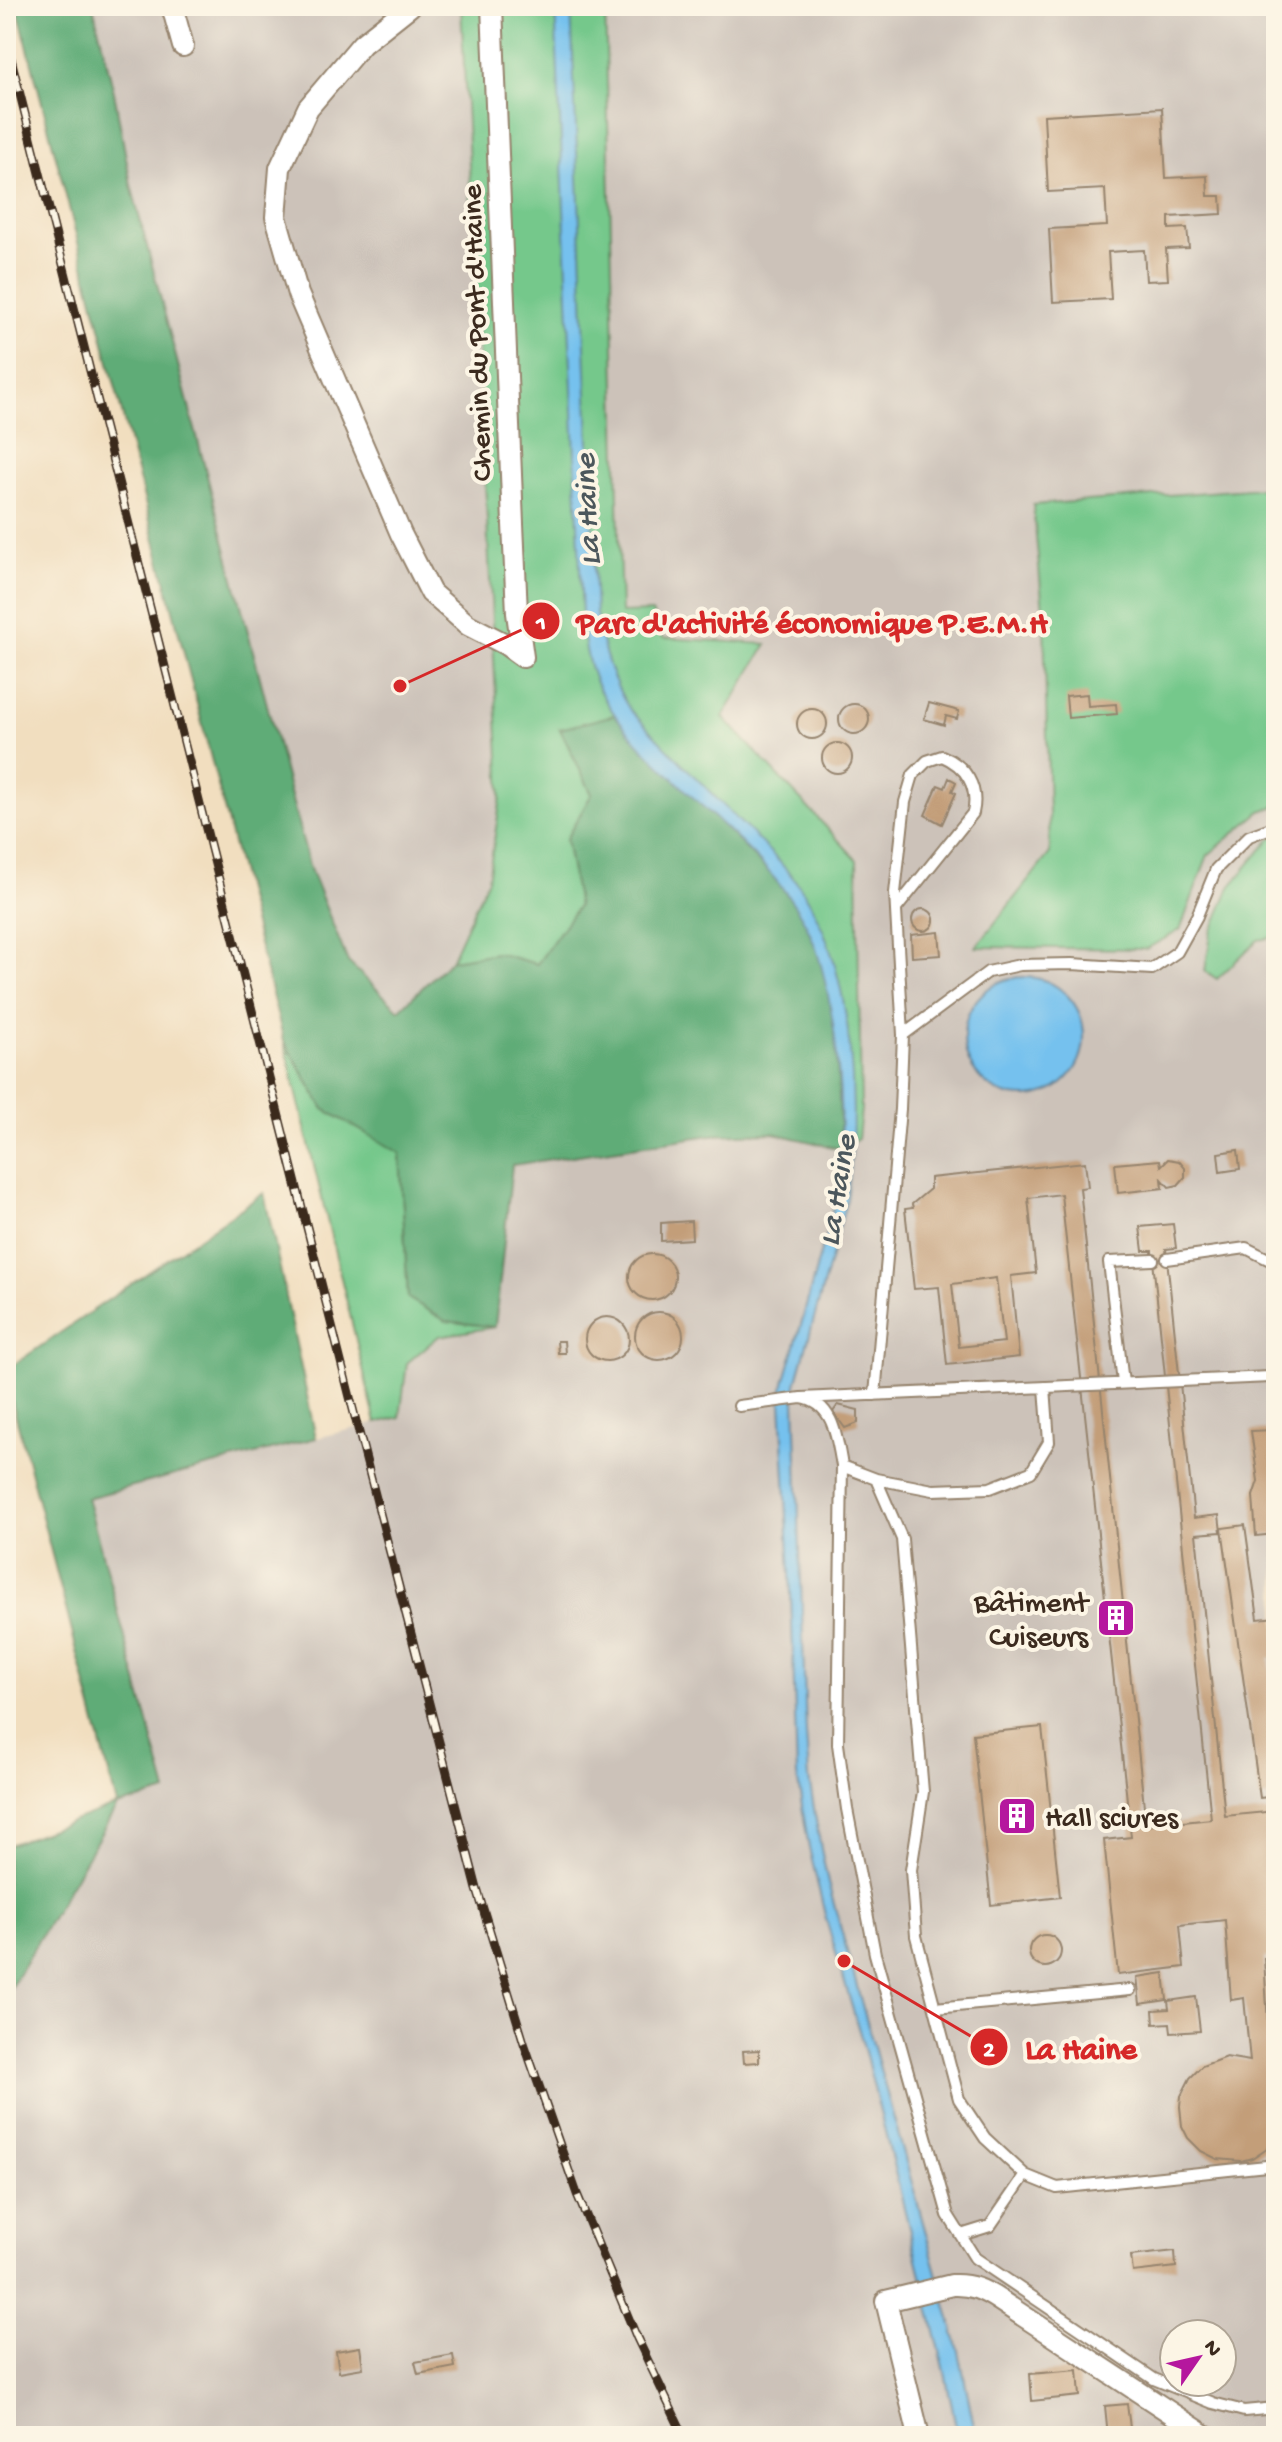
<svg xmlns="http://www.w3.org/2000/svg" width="1282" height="2442" viewBox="0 0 1282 2442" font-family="'Gochi Hand',sans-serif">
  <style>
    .industrial { fill: #ccc2b9; fill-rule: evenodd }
    .green { fill: #74c88b; stroke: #587954; stroke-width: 2 }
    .forest { fill: #5fac77; stroke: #4d6b4a; stroke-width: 2 }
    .water { fill: #74c1ee; stroke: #587686; stroke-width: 2 }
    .building { fill: #c39e79; fill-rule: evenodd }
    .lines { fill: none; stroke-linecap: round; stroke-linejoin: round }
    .service-casing { stroke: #96846e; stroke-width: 14 }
    .minor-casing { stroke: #96846e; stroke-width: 24 }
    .service { stroke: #fff; stroke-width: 10 }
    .minor { stroke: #fff; stroke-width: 20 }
    .rail-casing { stroke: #3b2a1e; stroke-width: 9 }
    .rail { stroke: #fcf5e5; stroke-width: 6; stroke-dasharray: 18; stroke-linecap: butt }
    .labels { text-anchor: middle; stroke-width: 8; stroke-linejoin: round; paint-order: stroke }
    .street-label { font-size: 30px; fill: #3b2a1e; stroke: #fcf5e5 }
    .poi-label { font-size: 30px; fill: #3b2a1e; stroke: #fcf5e5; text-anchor: end }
    .water-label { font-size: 32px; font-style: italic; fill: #4c575c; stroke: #fcf5e5 }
    .leader { fill: none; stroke: #d62828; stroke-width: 3 }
    .callout-dot { fill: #d62828; stroke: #fcf5e5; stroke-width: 3 }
    .mark-label { font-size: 24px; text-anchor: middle; font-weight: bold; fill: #fff }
    .callout-label { font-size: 32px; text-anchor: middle; font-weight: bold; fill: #d62828; stroke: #fcf5e5; stroke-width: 8; stroke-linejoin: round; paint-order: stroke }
  </style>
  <rect width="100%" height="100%" fill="#fcf5e5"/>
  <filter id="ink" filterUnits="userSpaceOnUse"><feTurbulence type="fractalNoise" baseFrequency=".0125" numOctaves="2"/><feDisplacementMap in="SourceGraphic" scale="16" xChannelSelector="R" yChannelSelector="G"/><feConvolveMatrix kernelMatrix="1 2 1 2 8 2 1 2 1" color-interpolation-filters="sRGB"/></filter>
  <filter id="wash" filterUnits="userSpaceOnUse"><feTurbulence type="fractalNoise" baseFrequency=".006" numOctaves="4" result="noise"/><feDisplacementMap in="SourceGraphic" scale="32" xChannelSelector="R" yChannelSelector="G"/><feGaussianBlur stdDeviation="1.8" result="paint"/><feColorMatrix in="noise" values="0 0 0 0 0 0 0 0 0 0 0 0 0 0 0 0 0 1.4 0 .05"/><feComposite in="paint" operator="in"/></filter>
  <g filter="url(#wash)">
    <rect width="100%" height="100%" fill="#f1debf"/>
    <path class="industrial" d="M 17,6 L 1276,6 L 1276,2436 L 6,2436 L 6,1995 L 117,1806 L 167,1792 L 87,1498 L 375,1423 L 284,1041 ZM 662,638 L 766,644 L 723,717 L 857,860 L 861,1109 L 858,1139 ZM 687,1137 L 512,1165 L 495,1327 L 439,1336 L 407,1363 L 400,1153 ZM 1174,2334 L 1222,2334 L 1222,2382 L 1174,2382 Z"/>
    <path class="green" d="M 461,6 L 605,6 L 621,613 L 652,612 L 663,638 L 767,644 L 723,717 L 857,860 L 861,1109 L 858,1139 L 841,1149 L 838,1085 L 828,991 L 821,964 L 790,898 L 750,852 L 560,729 L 592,794 L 566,839 L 578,906 L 537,965 L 497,953 L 451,960 L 488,879 L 501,797 Z
      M 1276,487 L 1276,806 L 1261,811 L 1208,855 L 1180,930 L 1146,949 L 976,947 L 1050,853 L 1044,620 L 1033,505 Z
      M 1276,836 L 1276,937 L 1258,940 L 1217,979 L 1205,971 L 1211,933 L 1230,887 L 1271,838 Z
      M 284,1041 L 324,1109 L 400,1153 L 408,1298 L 446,1321 L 495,1327 L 439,1336 L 407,1363 L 400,1417 L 376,1423 Z"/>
    <path class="forest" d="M 17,6 L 93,6 L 114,92 L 131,185 L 310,869 L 348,962 L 399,1010 L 451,960 L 497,953 L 537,964 L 578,906 L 566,839 L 592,794 L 560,729 L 614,715 L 771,874 C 783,890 797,906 806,924 C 839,993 838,1075 841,1149 L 773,1133 L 711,1135 L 512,1165 L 495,1327 L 446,1321 L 408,1298 L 400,1153 L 324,1109 L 284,1041 Z
      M 264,1193 L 316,1438 L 87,1498 L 167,1792 L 117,1806 L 6,1995 L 6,1846 L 117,1805 L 6,1378 L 6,1370 Z"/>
    <path class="water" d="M 555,6 L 571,6 L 596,614 C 603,649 611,680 630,710 C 666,747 701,783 737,819 C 761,843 793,872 809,901 C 855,983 859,1108 847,1199 L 796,1384 L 795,1399 L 806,1733 L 809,1779 L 821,1849 L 828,1883 L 959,2351 L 976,2436 L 958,2436 L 943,2363 L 863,2044 L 826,1919 L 809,1848 L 797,1776 L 791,1594 L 781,1401 L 784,1383 C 797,1340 809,1297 820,1254 C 826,1235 833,1215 836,1196 C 848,1130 837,980 804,921 C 779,875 738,840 700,804 C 666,771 617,728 597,685 C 587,663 583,638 582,615 Z
      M964 1037a60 60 0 1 1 120 0a60 60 0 1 1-120 0Z"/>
    <g id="blocks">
      <path class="building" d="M 1162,108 L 1166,178 L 1207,176 L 1208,196 L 1221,196 L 1222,214 L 1169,217 L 1169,229 L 1187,228 L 1189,248 L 1166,249 L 1168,280 L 1146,281 L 1144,250 L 1108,252 L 1111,299 L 1053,302 L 1049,229 L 1107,226 L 1105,189 L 1048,192 L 1044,115 Z
        M 1087,694 L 1088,706 L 1116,704 L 1117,714 L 1068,718 L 1066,696 Z
        M 929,703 L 959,711 L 957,719 L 946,716 L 944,725 L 924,719 Z
        M839 719a15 15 0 1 1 30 0a15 15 0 1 1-30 0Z
        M797 724a15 15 0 1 1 30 0a15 15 0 1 1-30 0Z
        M822 758a15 15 0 1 1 30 0a15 15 0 1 1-30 0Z
        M 949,778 L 956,782 L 952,791 L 956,793 L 942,824 L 925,815 L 938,785 L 945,788 Z
        M912 920a11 11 0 1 1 22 0a11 11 0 1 1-22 0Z
        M 939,932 L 941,955 L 912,957 L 911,935 Z
        M 1238,1150 L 1240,1169 L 1220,1172 L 1218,1153 Z
        M 1168,1159 L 1179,1161 L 1185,1168 L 1185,1177 L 1178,1185 L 1169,1187 L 1162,1179 L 1163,1188 L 1118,1193 L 1115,1164 L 1160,1160 L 1161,1166 Z
        M 1085,1162 L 1088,1187 L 1080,1188 L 1146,1826 L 1211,1819 L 1152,1251 L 1143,1251 L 1140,1227 L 1173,1224 L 1176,1248 L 1166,1249 L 1194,1518 L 1219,1515 L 1221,1532 L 1196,1534 L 1225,1816 L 1276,1811 L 1276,1957 L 1264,1958 L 1271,2075 L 1276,2082 L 1276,2137 L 1267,2148 L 1252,2158 L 1241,2161 L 1217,2159 L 1201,2151 L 1188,2138 L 1182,2126 L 1180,2107 L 1181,2096 L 1190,2078 L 1202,2066 L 1226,2057 L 1250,2061 L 1244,1998 L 1231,2000 L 1225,1920 L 1180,1925 L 1184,1967 L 1118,1975 L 1104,1840 L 1131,1837 L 1061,1194 L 1028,1198 L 1036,1273 L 1011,1276 L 1019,1357 L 947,1365 L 939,1287 L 914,1289 L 905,1209 L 913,1208 L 912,1204 L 930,1189 L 930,1178 ZM 996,1278 L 1004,1342 L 959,1347 L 952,1284 Z
        M 691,1221 L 692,1239 L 661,1241 L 661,1223 Z
        M629 1277a23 23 0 1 1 46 0a23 23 0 1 1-46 0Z
        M635 1336a24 24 0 1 1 48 0a24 24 0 1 1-48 0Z
        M585 1339a22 22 0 1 1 44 0a22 22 0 1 1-44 0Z
        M 557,1341 L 564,1341 L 565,1353 L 558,1353 Z
        M 838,1405 L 858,1410 L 858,1423 L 845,1428 L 833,1412 Z
        M 1273,1430 L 1276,1448 L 1276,1534 L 1256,1536 L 1253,1496 L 1258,1481 L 1251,1431 Z
        M 1245,1525 L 1258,1619 L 1276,1617 L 1276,1657 L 1269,1658 L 1276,1708 L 1276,1796 L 1260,1798 L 1222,1528 Z
        M 1042,1727 L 1060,1897 L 991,1905 L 973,1734 Z
        M1029 1951a16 16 0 1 1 32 0a16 16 0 1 1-32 0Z
        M 1164,1973 L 1167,2000 L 1140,2004 L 1137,1977 Z
        M 1196,1997 L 1200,2031 L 1171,2033 L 1170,2023 L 1154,2024 L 1153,2010 L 1169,2009 L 1168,2001 Z
        M 759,2050 L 759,2062 L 744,2063 L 743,2051 Z
        M 1175,2251 L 1176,2267 L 1133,2272 L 1131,2256 Z
        M 360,2347 L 363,2368 L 339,2372 L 336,2351 Z
        M 453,2355 L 455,2367 L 418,2374 L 415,2362 Z
        M 1078,2370 L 1080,2396 L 1032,2401 L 1030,2374 Z
        M 1127,2404 L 1131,2436 L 1108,2436 L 1105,2406 Z"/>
    </g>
  </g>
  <g filter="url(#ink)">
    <use href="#blocks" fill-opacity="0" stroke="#96846e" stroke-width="2"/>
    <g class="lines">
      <defs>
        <path id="service" d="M 896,909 L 973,813 C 979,787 966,766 942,756 L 927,761 L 913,775 L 905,802 L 895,893 L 903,1035
          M 1167,1259 L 1246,1248 L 1272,1261 L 1276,1268
          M 1123,1383 L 1109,1262 L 1153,1260
          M 875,1395 L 900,1109 L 903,1035 L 988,972 L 1020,965 L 1072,964 L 1152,969 L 1177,952 L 1197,916 L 1216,869 L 1249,836 L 1276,826
          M 801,1398 C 834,1402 837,1439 842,1466 L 838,1744 L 847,1809 L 875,1954 L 948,2215 L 975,2258 L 1154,2379 L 1213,2403 L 1244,2411 L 1276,2408
          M 739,1406 L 801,1398 L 1270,1377 L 1276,1370
          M 842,1466 L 876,1479 L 902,1539 L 923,1792 L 911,1870 L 916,1936 L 959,2099 L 985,2138 L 1025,2175 L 1057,2188 L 1276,2165
          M 876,1479 L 933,1490 L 990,1488 L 1031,1472 L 1049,1442 L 1045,1387
          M 935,2008 L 1130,1990
          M 961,2235 L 990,2226 L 1025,2175"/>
        <path id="minor" d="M 172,6 L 183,46
          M 410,6 L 362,44 L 308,108 L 280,168 L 276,217 L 298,294 L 401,534 L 431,593 L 468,625 L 505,644 L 523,657
          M 492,6 L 513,524 L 517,613 L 523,657
          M 919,2436 L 886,2301 L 952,2285 C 971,2284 984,2290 999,2300 L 1206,2436"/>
      </defs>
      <use href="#service" class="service-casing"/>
      <use href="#minor" class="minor-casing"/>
      <use href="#service" class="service"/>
      <use href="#minor" class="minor"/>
      <defs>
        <path id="rail" d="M 6,39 L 355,1417 L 477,1889 L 524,2043 L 577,2194 L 637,2338 L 684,2436"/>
      </defs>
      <use href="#rail" class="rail-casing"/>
      <use href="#rail" class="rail"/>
    </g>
  </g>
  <defs>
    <symbol id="building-square" viewBox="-11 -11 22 22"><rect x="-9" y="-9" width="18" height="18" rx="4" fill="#b5179e" stroke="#fcf5e5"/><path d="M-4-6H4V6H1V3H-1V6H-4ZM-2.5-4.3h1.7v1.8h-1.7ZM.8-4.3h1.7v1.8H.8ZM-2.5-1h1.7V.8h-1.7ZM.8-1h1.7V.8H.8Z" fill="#fff"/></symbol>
  </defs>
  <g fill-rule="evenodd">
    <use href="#building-square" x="1094" y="1596" width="44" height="44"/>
    <use href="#building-square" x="995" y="1794" width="44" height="44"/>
  </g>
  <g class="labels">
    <g class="street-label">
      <text transform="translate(475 333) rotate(-92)" y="10">Chemin du Pont d'Haine</text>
    </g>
    <g class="poi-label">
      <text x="1088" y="1611">Bâtiment<tspan x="1088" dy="34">Cuiseurs</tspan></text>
      <text x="1045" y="1826" text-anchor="start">Hall sciures</text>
    </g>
    <g class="water-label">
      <text transform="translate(585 510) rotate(-93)" y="11">La Haine</text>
      <text transform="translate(835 1190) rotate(-81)" y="11">La Haine</text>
    </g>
  </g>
  <path class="leader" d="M400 686L541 621M844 1961L989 2047"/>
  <g class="callout-dot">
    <circle cx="400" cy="686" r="8"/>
    <circle cx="844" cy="1961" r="8"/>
    <circle cx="541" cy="621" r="20"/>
    <circle cx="989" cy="2047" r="20"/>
  </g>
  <g class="mark-label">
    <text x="541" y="629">1</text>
    <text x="989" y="2056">2</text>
  </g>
  <g class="callout-label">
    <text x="812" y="632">Parc d'activité économique P.E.M.H</text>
    <text x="1081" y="2058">La Haine</text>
  </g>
  <rect width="1282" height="2442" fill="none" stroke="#fcf5e5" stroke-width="32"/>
  <g transform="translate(1198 2358) rotate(56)"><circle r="38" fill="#fcf5e5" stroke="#afa495" stroke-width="2"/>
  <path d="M0-6L14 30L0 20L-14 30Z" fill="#b5179e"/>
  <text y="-12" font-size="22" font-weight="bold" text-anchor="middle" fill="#3b2a1e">N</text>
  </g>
</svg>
